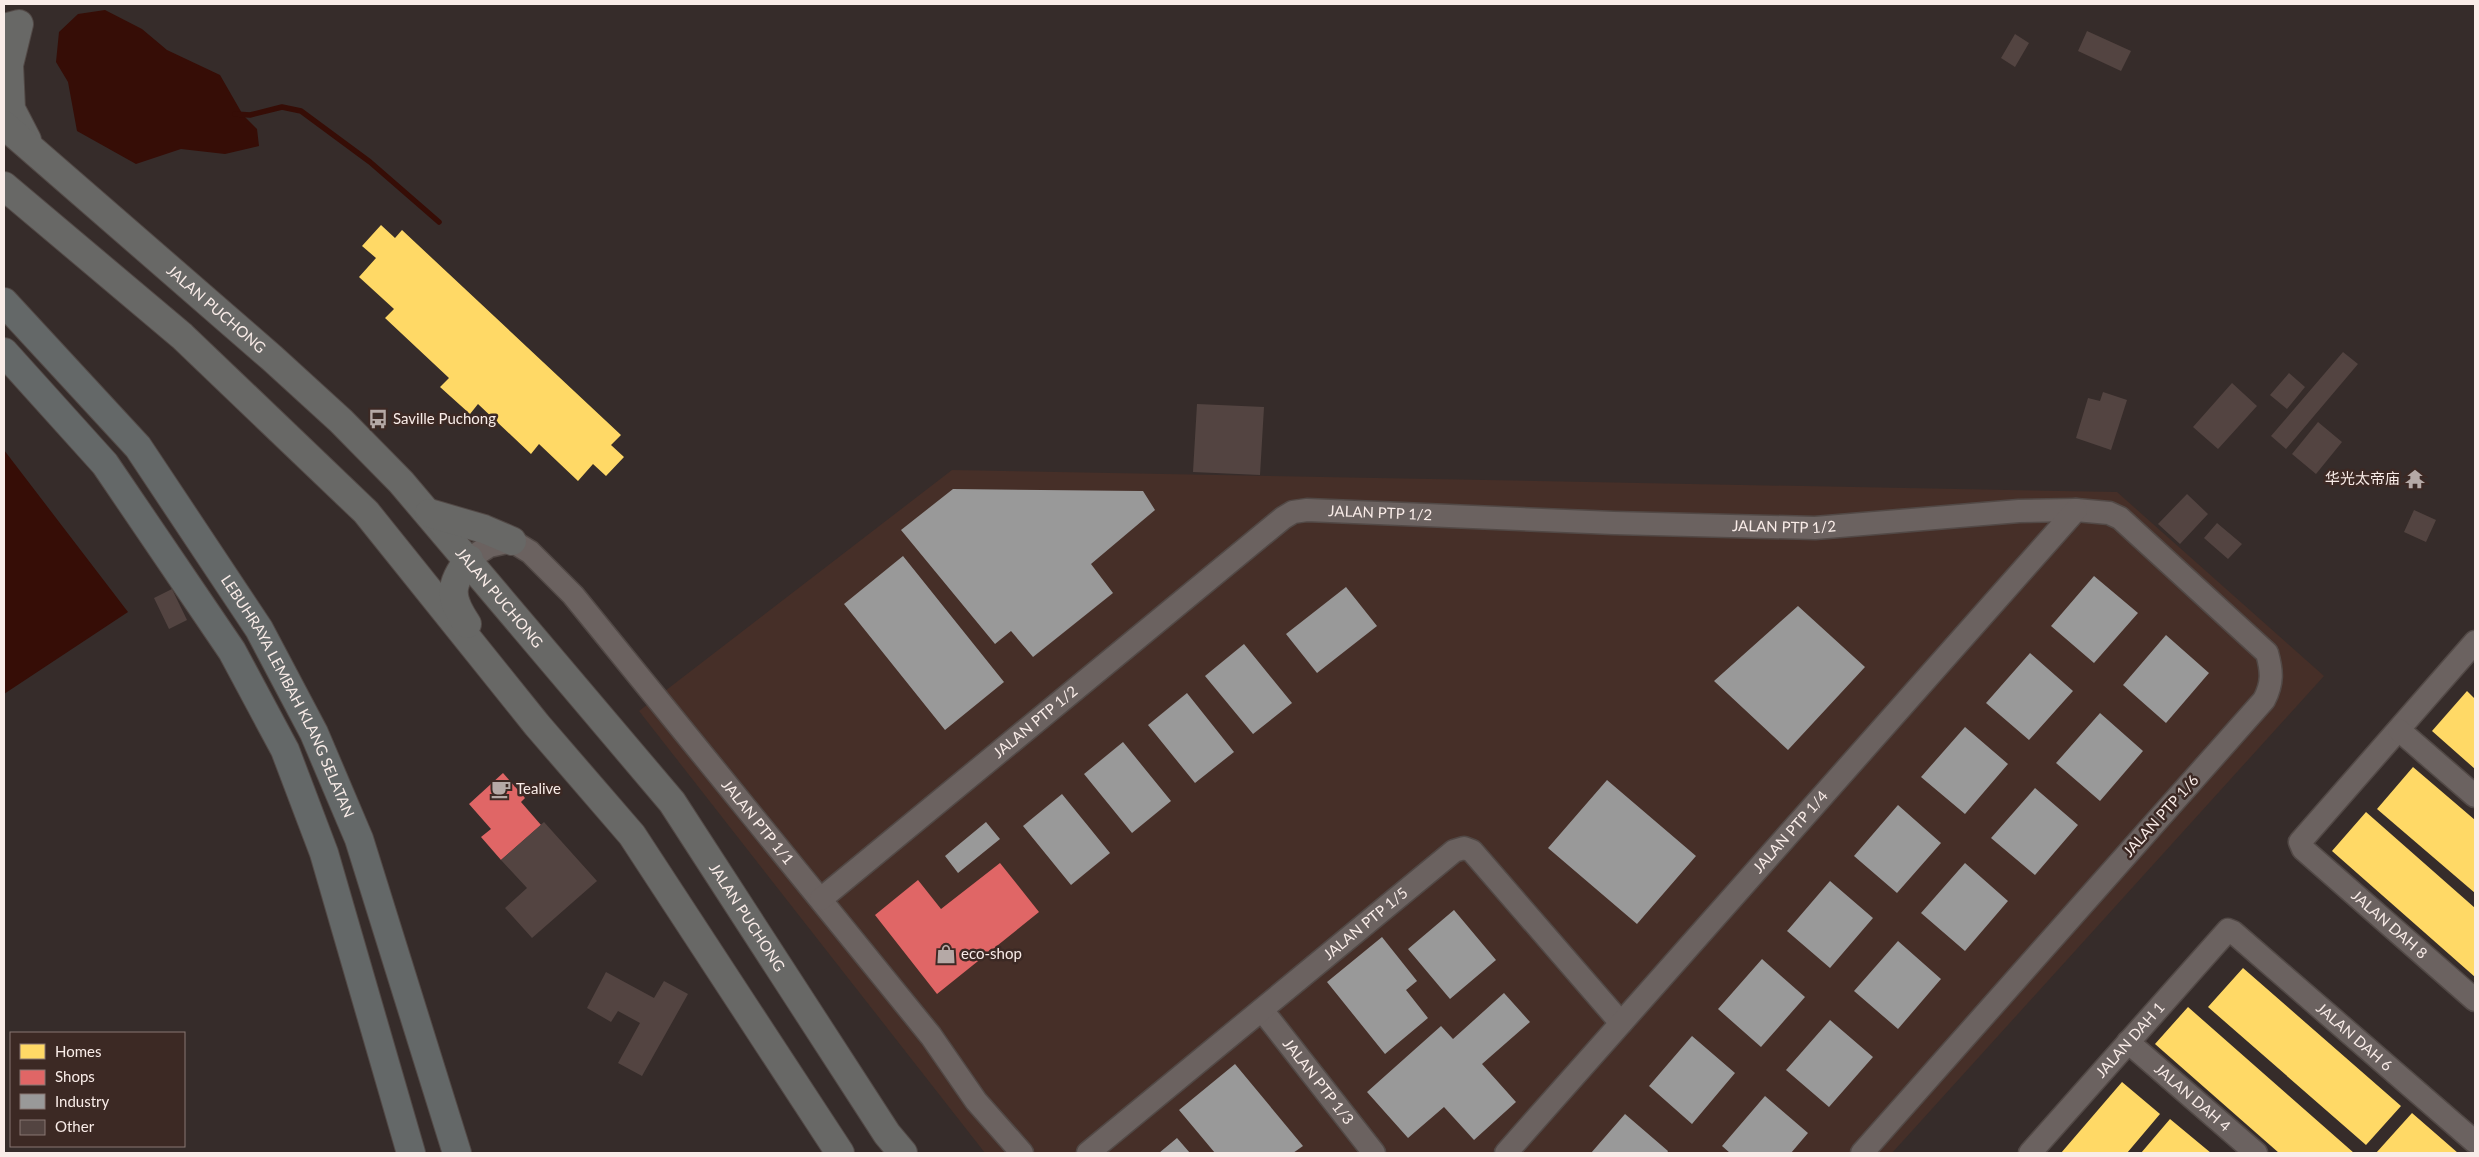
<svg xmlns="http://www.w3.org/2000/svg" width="2479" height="1157" viewBox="0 0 2479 1157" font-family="Lato,'Noto Sans SC',sans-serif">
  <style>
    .built { fill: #462f28 }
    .water { fill: #360d06 }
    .homes { fill: #ffd966 }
    .shops { fill: #e06666 }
    .industry { fill: #999 }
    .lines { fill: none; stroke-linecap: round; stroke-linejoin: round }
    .stream { stroke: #360d06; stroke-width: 5.5 }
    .building { fill: #534441 }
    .street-casing { stroke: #524946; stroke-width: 25 }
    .primary-casing { stroke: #524946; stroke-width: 30 }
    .highway-casing { stroke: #524946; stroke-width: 30 }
    .street { stroke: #6b6260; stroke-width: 22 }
    .primary { stroke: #686866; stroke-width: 28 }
    .highway { stroke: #646868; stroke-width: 28 }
    .labels { text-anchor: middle; stroke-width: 5; stroke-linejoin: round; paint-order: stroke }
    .street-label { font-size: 15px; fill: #f9ece8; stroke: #3c2924 }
    .poi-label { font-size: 15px; fill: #f9ece8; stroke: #3c2924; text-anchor: start }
  </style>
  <rect width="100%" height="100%" fill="#362c2a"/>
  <path class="built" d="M 952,470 L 2117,492 L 2324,676 L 1892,1153 L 985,1153 L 639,711 Z"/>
  <path class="water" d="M 105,10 L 142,29 L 167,50 L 220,75 L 243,115 L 257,129 L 259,146 L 225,154 L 181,149 L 136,164 L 77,131 L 68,82 L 56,62 L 59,32 L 78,14 Z
    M 4,450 L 128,612 L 4,694 Z"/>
  <path class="homes" d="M 381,225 L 395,238 L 402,230 L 621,435 L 611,445 L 624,457 L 606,476 L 593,464 L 578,481 L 539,444 L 531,454 L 478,404 L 470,414 L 440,387 L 449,378 L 385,318 L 394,309 L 359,277 L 376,258 L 362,246 Z
    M 2467,691 L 2475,699 L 2475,769 L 2432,731 Z
    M 2413,767 L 2475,820 L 2475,893 L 2377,809 Z
    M 2366,812 L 2475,908 L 2475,977 L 2332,851 Z
    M 2243,968 L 2401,1106 L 2366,1145 L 2208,1007 Z
    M 2188,1007 L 2354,1153 L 2279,1153 L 2155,1044 Z
    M 2122,1082 L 2160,1114 L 2127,1153 L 2061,1153 Z
    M 2412,1113 L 2458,1153 L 2376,1153 Z
    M 2170,1119 L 2211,1153 L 2141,1153 Z"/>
  <path class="shops" d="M 503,773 L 525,798 L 521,802 L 541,825 L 501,860 L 481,837 L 491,829 L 469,804 Z
    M 1000,863 L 1039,912 L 937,994 L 875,915 L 918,880 L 941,909 Z"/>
  <path class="industry" d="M 953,489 L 1143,491 L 1155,510 L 1091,564 L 1113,593 L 1033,657 L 1011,631 L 995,644 L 901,530 Z
    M 903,556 L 1004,682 L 945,730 L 844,604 Z
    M 2094,576 L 2138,613 L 2094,663 L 2051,626 Z
    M 1346,587 L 1377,626 L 1317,673 L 1286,634 Z
    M 1798,606 L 1865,667 L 1788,750 L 1714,681 Z
    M 2166,635 L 2209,673 L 2166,723 L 2123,685 Z
    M 1244,644 L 1292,703 L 1253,734 L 1205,676 Z
    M 2030,653 L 2073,691 L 2029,740 L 1986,703 Z
    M 1187,693 L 1234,752 L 1195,783 L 1148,725 Z
    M 2100,713 L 2143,751 L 2100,801 L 2056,763 Z
    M 1965,727 L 2008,764 L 1965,814 L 1921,777 Z
    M 1123,742 L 1171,801 L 1132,833 L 1084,774 Z
    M 1607,780 L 1696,856 L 1637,924 L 1548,848 Z
    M 2035,788 L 2078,825 L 2035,875 L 1991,838 Z
    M 1062,794 L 1110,853 L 1071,885 L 1023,826 Z
    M 1898,805 L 1941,843 L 1897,893 L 1854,856 Z
    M 986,822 L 1000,839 L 958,873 L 945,856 Z
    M 1965,863 L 2008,901 L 1965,951 L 1921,913 Z
    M 1830,881 L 1873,918 L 1830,968 L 1787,931 Z
    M 1454,910 L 1496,960 L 1450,999 L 1408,949 Z
    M 1382,937 L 1417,981 L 1406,990 L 1428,1018 L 1385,1054 L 1327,982 Z
    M 1898,941 L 1941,979 L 1898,1029 L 1854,991 Z
    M 1762,959 L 1805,997 L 1761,1047 L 1718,1009 Z
    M 1504,993 L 1530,1022 L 1482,1064 L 1516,1102 L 1474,1140 L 1444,1107 L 1408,1138 L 1367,1092 L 1441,1026 L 1453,1039 Z
    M 1830,1020 L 1873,1057 L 1829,1107 L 1786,1070 Z
    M 1692,1036 L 1735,1073 L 1692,1124 L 1649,1086 Z
    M 1235,1064 L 1303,1146 L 1293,1153 L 1215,1153 L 1179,1110 Z
    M 1765,1096 L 1808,1133 L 1791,1153 L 1730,1153 L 1722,1146 Z
    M 1625,1114 L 1668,1151 L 1667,1153 L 1591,1153 Z
    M 1177,1138 L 1190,1153 L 1159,1153 Z"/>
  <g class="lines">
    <path class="stream" d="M 235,114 L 250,115 L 282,107 L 301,111 L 370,162 L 439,222"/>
  </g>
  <path class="building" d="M 2087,31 L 2131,51 L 2121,71 L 2078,51 Z
    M 2015,34 L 2029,43 L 2015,67 L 2001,58 Z
    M 2343,352 L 2358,364 L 2286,449 L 2271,436 Z
    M 2289,373 L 2305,387 L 2287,409 L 2270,395 Z
    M 2232,383 L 2257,406 L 2218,449 L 2193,427 Z
    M 2103,392 L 2127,400 L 2111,450 L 2076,438 L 2088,398 L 2100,401 Z
    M 1197,404 L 1264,407 L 1260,475 L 1193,472 Z
    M 2318,422 L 2342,442 L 2316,474 L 2292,454 Z
    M 2187,494 L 2208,514 L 2180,544 L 2158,524 Z
    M 2414,510 L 2436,520 L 2426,542 L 2404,532 Z
    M 2217,523 L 2242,544 L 2228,559 L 2204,538 Z
    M 172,589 L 187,620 L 169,629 L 154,598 Z
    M 544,822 L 597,881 L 532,938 L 505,908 L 527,888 L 501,860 Z
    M 606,972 L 654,998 L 664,981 L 688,994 L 642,1076 L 618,1063 L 640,1023 L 618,1011 L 611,1022 L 587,1008 Z"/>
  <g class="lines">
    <defs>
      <g id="street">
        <path id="s1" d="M 469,559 L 489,546 L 512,541 L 530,552 L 573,595 L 931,1036 L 976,1101 L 1022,1153"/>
        <path id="s2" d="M 2475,642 L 2300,842 L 2303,849 L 2475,1000"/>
        <path d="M 2399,730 L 2475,796"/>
        <path id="s3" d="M 821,899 L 1283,518 L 1293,512 L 1307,510 L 1614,523 L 1815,528 L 2019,511 L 2076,510 L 2109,513 L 2120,518 L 2267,653 C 2272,671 2273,683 2264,700 L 1862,1153"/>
        <path id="s4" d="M 1262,1010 L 1374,1153"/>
        <path id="s5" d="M 2128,1042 L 2256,1153"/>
        <path id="s6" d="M 1088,1153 L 1454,851 L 1464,848 L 1472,851 L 1621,1023"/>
        <path id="s7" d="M 1506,1153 L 2076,510"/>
        <path id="s8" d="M 2030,1153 L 2228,930 L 2233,932 L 2475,1142"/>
      </g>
      <g id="primary">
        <path d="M 4,28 L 19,24 L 9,65 L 11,109 L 27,140"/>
        <path id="s9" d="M 4,125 L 272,358 L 341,421 L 401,482 L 672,802 L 887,1134 L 903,1153"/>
        <path d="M 4,186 L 182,336 L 366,512 L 537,725 L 632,835 L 840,1153"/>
        <path d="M 429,513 L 484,529 L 512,541"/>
        <path d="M 467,624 C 449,597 449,586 469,559"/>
      </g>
      <g id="highway">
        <path id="s10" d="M 4,302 L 138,447 L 259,629 L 314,733 L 359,839 L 457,1153"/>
        <path d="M 4,352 L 105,464 L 232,651 L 285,750 L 324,853 L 411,1153"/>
      </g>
    </defs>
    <use href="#street" class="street-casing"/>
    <use href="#primary" class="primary-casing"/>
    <use href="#highway" class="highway-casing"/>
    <use href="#street" class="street"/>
    <use href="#primary" class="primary"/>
    <use href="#highway" class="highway"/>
  </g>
  <defs>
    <symbol id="bus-bare" viewBox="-9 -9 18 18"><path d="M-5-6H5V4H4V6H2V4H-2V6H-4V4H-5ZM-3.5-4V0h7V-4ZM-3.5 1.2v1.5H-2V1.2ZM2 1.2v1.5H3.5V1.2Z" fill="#b5a9a6" stroke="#3c2924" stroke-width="2.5" paint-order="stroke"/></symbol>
    <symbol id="temple-bare" viewBox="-9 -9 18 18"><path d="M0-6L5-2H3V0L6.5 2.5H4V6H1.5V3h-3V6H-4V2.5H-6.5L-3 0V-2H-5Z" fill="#b5a9a6" stroke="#3c2924" stroke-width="2.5" paint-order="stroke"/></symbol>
    <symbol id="cafe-bare" viewBox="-9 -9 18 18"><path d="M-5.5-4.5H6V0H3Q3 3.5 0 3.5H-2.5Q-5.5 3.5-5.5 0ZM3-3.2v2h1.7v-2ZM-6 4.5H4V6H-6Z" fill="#b5a9a6" stroke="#3c2924" stroke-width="2.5" paint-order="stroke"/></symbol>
    <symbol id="shop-bare" viewBox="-9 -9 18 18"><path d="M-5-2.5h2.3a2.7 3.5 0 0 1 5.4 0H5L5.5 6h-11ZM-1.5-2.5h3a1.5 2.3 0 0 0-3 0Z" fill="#b5a9a6" stroke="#3c2924" stroke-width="2.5" paint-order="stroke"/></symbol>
  </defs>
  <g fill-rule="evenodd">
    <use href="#bus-bare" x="364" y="405" width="28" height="28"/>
    <use href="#temple-bare" x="2401" y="465" width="28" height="28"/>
    <use href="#cafe-bare" x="487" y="775" width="28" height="28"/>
    <use href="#shop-bare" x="932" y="940" width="28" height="28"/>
  </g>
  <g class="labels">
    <g class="street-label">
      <text dy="5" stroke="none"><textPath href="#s9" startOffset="281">JALAN PUCHONG</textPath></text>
      <text dy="5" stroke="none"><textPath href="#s3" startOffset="698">JALAN PTP 1/2</textPath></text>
      <text dy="5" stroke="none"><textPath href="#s3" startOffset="1102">JALAN PTP 1/2</textPath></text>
      <text dy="5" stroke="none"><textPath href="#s9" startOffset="686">JALAN PUCHONG</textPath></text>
      <text dy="5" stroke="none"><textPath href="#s10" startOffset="489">LEBUHRAYA LEMBAH KLANG SELATAN</textPath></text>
      <text dy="5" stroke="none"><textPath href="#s3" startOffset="278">JALAN PTP 1/2</textPath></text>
      <text transform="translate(2161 816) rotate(-48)" y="5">JALAN PTP 1/6</text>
      <text dy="5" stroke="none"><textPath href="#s1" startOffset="422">JALAN PTP 1/1</textPath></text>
      <text dy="5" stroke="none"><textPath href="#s7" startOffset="429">JALAN PTP 1/4</textPath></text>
      <text dy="5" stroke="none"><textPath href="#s9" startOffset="1091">JALAN PUCHONG</textPath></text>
      <text dy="5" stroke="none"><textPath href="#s6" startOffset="360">JALAN PTP 1/5</textPath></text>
      <text dy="5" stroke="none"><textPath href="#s2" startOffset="388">JALAN DAH 8</textPath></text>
      <text dy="5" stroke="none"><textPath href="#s8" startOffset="464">JALAN DAH 6</textPath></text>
      <text dy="5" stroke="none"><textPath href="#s8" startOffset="151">JALAN DAH 1</textPath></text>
      <text dy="5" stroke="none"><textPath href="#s4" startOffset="91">JALAN PTP 1/3</textPath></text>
      <text dy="5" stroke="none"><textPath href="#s5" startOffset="85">JALAN DAH 4</textPath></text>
    </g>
    <g class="poi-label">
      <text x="393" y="424">Saville Puchong</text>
      <text x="2400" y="484" text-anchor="end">华光太帝庙</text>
      <text x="516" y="794">Tealive</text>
      <text x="961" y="959">eco-shop</text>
    </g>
  </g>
  <rect width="2479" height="1157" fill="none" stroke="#f9ece8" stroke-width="10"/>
  <rect x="10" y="1032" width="175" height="115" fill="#3c2924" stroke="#887772"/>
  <rect x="20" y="1044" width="25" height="15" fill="#ffd966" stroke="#887772"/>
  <text x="55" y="1057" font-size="15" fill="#f9ece8">Homes</text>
  <rect x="20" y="1070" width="25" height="15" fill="#e06666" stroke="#887772"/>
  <text x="55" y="1082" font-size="15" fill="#f9ece8">Shops</text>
  <rect x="20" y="1094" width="25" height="15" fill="#999999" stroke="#887772"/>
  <text x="55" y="1107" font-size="15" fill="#f9ece8">Industry</text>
  <rect x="20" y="1120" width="25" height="15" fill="#534441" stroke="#887772"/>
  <text x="55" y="1132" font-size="15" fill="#f9ece8">Other</text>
</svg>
